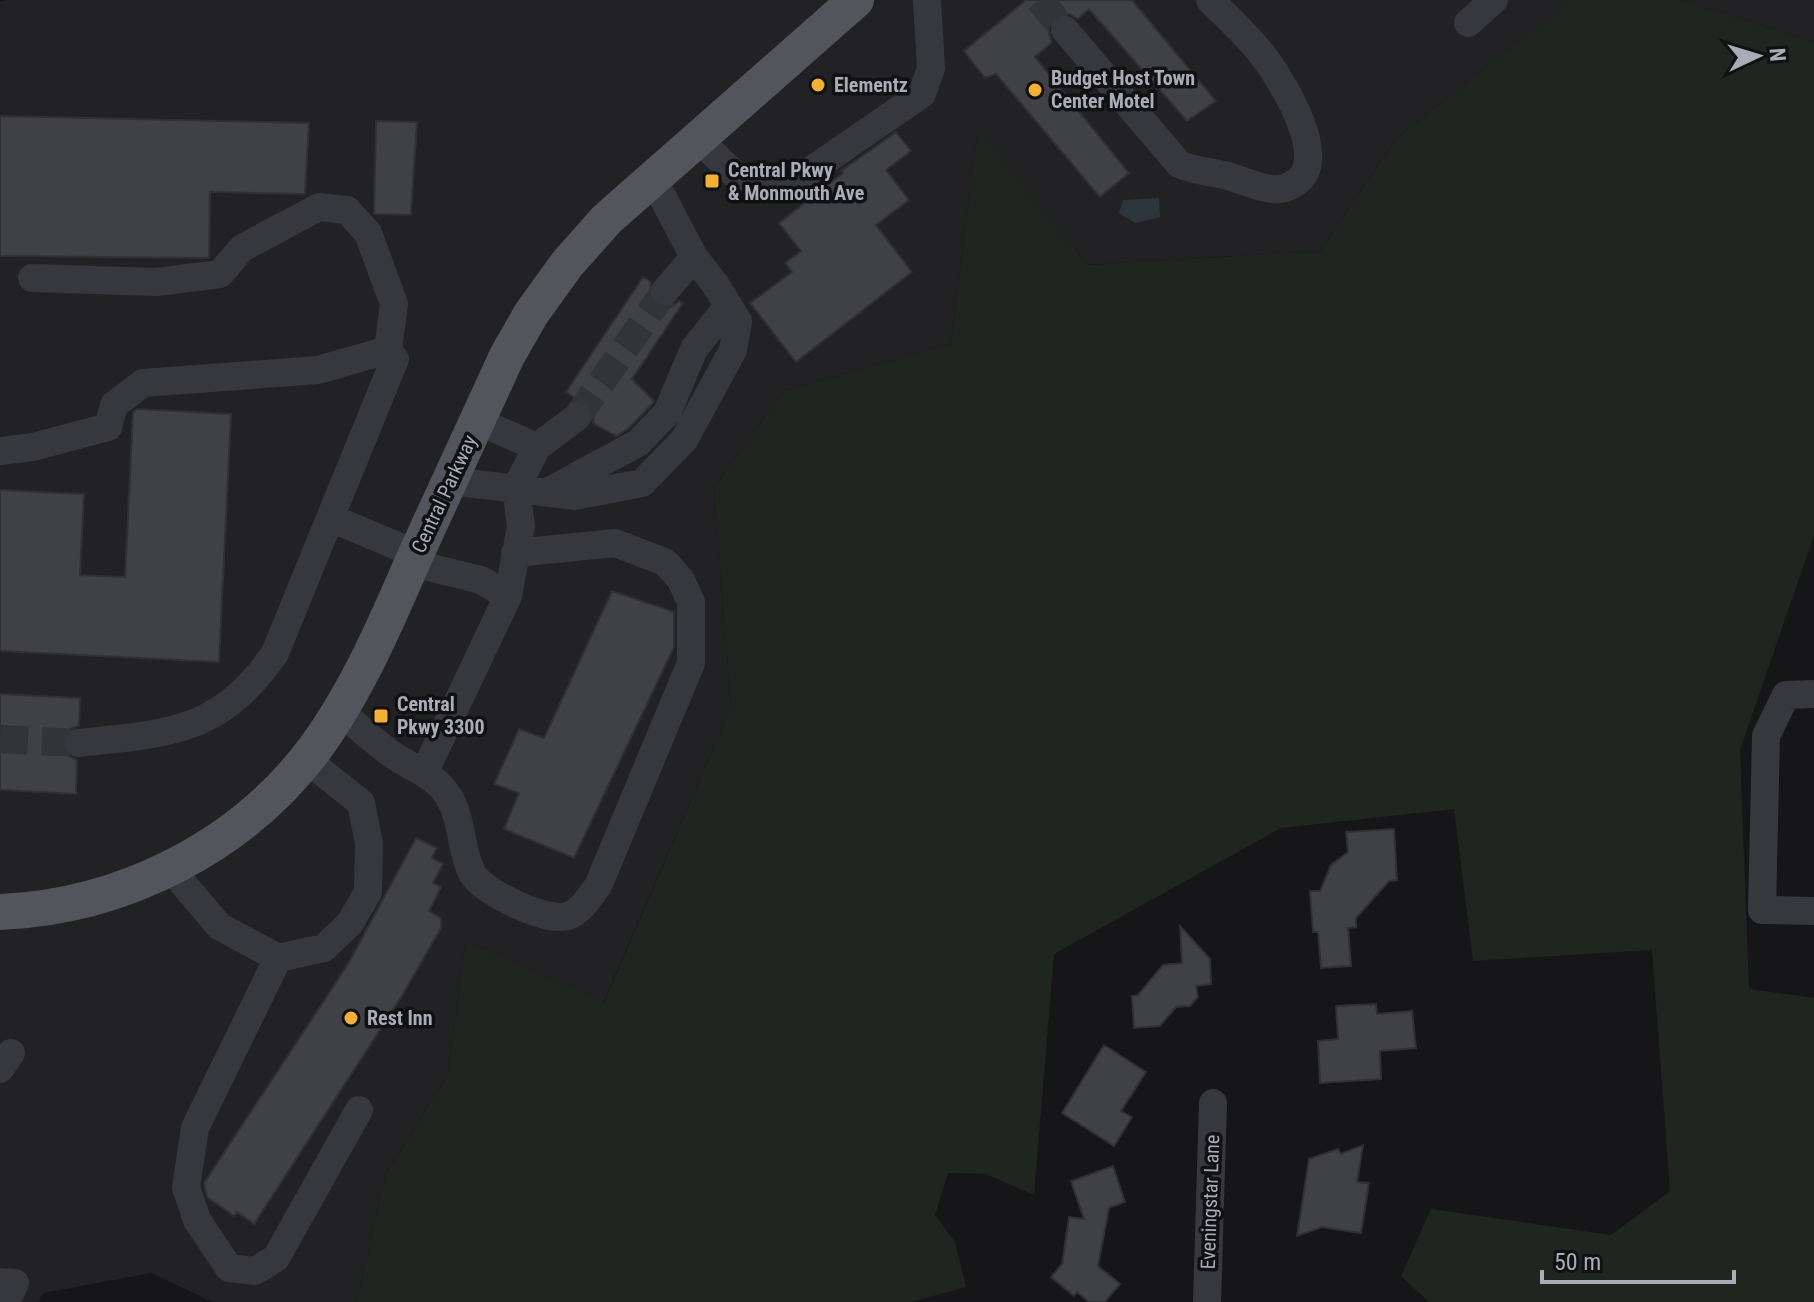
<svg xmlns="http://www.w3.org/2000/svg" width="1814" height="1302" viewBox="0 0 1814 1302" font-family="'Roboto Condensed',sans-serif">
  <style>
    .built { fill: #222225 }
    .green { fill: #1e261f }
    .water { fill: #2c353c }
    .building { fill: #404145; stroke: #303034; stroke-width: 2 }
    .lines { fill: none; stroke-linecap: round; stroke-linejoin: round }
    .minor-tunnel { stroke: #333438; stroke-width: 28; stroke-dasharray: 28 14; stroke-linecap: butt }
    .minor { stroke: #37383d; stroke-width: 28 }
    .major { stroke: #53555c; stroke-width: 36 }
    .poi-dot { fill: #f2b134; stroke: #111113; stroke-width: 3 }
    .labels { text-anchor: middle; stroke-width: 7; stroke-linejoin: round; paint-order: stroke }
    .poi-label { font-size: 20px; font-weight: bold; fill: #a8adb8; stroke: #111113; text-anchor: start }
    .street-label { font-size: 20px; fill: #a8adb8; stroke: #111113 }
  </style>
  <rect width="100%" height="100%" fill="#161618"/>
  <path class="built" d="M 6,0 L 1564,0 L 1564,6 L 1397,138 L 1320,251 L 1087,265 L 978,128 L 951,344 L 784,391 L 714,487 L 731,707 L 603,1004 L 466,941 L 447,1077 L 385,1176 L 357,1302 L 213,1302 L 151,1273 L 43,1293 L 38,1302 L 0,1302 L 0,2 Z
    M 1681,0 L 1814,0 L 1814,42 Z"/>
  <path class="green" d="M 1564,0 L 1681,0 L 1814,42 L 1814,535 L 1740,750 L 1749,989 L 1814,998 L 1814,1302 L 1429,1302 L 1401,1276 L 1431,1209 L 1611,1235 L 1670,1191 L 1652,950 L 1473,961 L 1454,809 L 1281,828 L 1054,954 L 1034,1195 L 986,1174 L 948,1173 L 935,1215 L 955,1242 L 966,1287 L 911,1302 L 357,1302 L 385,1176 L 447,1077 L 466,941 L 604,1003 L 731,707 L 714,487 L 784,391 L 951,344 L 978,127 L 1087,265 L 1320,251 L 1397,138 L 1563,6 Z"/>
  <path class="water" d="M 1159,198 L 1160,217 L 1135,223 L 1119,213 L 1123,200 Z"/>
  <path class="building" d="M 1026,0 L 1132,0 L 1216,101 L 1187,121 L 1089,9 L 1078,19 L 1070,14 L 1055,17 L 1049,25 L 1049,34 L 1052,42 L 1035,57 L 1129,173 L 1100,197 L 996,74 L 985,78 L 964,51 Z
    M 0,116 L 309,123 L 305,194 L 210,192 L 209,258 L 0,256 Z
    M 376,121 L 417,122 L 411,215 L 374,214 Z
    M 896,132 L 911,151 L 886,170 L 909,200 L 876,225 L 912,272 L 796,362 L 750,303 L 792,272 L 785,263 L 801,251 L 779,223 L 843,173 L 841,171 Z
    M 643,277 L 651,282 L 649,296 L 655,304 L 663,308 L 671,307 L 679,301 L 683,303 L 632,379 L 654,401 L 653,403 L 628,429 L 616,436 L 593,423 L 594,414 L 590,406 L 583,401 L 573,401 L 575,398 L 566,392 Z
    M 137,409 L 231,414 L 219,662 L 0,651 L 0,490 L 84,494 L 80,575 L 125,577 L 133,412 Z
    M 612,591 L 674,612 L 674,647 L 574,858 L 504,829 L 519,793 L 494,784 L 519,729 L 544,738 Z
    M 0,694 L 80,698 L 79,726 L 67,730 L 61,744 L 65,754 L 77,760 L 76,794 L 0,790 Z
    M 1394,829 L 1397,880 L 1389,881 L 1356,918 L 1356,927 L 1348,928 L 1351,966 L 1321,968 L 1318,932 L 1313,932 L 1310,891 L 1320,891 L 1331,865 L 1348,852 L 1346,832 Z
    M 416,838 L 437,848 L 432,858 L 443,864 L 433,883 L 441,887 L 429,911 L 441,918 L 441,928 L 402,996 L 254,1224 L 237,1212 L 234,1216 L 207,1197 L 204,1183 L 348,964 Z
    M 1180,926 L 1210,959 L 1211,984 L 1196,986 L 1198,997 L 1190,1006 L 1176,1007 L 1160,1026 L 1134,1028 L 1132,996 L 1138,995 L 1163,965 L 1182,963 Z
    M 1376,1004 L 1377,1014 L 1412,1011 L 1416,1048 L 1380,1051 L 1381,1079 L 1320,1083 L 1318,1041 L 1338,1039 L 1336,1006 Z
    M 1104,1045 L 1146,1072 L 1121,1111 L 1132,1117 L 1114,1146 L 1062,1113 Z
    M 1363,1145 L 1357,1182 L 1369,1183 L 1361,1233 L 1322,1227 L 1297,1236 L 1309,1159 L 1338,1149 L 1341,1154 Z
    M 1113,1166 L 1125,1202 L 1109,1208 L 1098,1266 L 1120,1284 L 1105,1302 L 1089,1302 L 1077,1292 L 1074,1296 L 1051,1277 L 1062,1264 L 1069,1217 L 1084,1219 L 1071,1181 Z"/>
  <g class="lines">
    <path class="minor-tunnel" d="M 1039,0 L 1065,30
      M 577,417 L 665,291
      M 0,739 L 78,743"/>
    <path class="minor" d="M 1468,23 L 1494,0
      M 1065,30 L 1179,164 C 1199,173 1217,171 1237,179 C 1259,186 1280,198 1300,179 C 1327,152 1280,77 1261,53 C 1246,34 1227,17 1210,0
      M 698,139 L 743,182 L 767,186 L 794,182 L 922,94 L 931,68 L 927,0
      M 32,278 L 157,282 L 220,274 L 242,248 L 319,207 L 347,210 L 368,233 L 394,304 L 388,350 L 395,359 L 275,653 C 219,734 169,733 78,743
      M 665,291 L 694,257
      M 477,421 L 537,447
      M 0,451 L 33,447 L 108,427 L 114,405 L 143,383 L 318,370 L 388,350
      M 450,481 L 575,496 L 642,483 L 684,440 L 733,350 L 738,321 L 715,284 L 694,257 L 653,179
      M 547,492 L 638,443 L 667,413 L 694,349 L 728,306
      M 331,518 L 416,554
      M 412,563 L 481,580 L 508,596
      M 1814,694 L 1786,695 L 1766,736 L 1762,910 L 1814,911
      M 339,711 C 358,726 376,744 396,757 C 416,770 435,775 449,797 C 463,821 460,849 472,873 C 482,892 547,923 568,916 C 582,911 589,897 598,886 L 691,663 L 691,602 L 681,580 L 665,562 L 615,543 L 515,553
      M 425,771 L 508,596 L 521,526 L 516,488 L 537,447 L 577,417
      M 170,868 L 219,926 L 278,958 L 324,948 L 350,923 L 368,892 L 369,843 L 361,803 L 306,759
      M 278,958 L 195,1128 L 186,1187 L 197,1220 L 229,1268 L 255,1271 L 276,1258 L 359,1110
      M 0,1069 L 11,1053
      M 0,1282 L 15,1283 L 6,1302
      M 1207,1302 L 1213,1103"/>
    <path class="major" d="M 0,912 C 123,907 243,846 316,747 C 358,689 388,619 416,554 C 446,488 477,422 507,356 L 531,314 L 567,264 L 607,219 L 856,0"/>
  </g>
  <g class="poi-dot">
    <circle cx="818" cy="85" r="8"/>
    <circle cx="1035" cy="90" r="8"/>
    <rect x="704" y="173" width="16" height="16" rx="4"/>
    <rect x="373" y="708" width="16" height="16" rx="4"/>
    <circle cx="351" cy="1018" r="8"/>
  </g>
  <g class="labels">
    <g class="poi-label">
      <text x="1051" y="85">Budget Host Town<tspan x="1051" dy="23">Center Motel</tspan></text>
      <text x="834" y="92">Elementz</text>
      <text x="728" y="177">Central Pkwy<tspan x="728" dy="23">&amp; Monmouth Ave</tspan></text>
      <text x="397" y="711">Central<tspan x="397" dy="23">Pkwy 3300</tspan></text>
      <text x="367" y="1025">Rest Inn</text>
    </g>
    <g class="street-label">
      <text transform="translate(444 494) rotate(-65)" y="7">Central Parkway</text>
      <text transform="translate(1210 1202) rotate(-88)" y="7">Eveningstar Lane</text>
    </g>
  </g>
  <g transform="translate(1758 56) rotate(86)" stroke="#111113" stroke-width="6" paint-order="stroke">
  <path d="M0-6L14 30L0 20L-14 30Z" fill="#a8adb8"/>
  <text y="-12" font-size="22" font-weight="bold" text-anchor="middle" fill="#a8adb8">N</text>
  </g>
  <path d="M1542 1270v12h192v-12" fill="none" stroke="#a8adb8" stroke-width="4"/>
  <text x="1554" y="1270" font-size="24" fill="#a8adb8" stroke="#111113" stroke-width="6" paint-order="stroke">50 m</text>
</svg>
